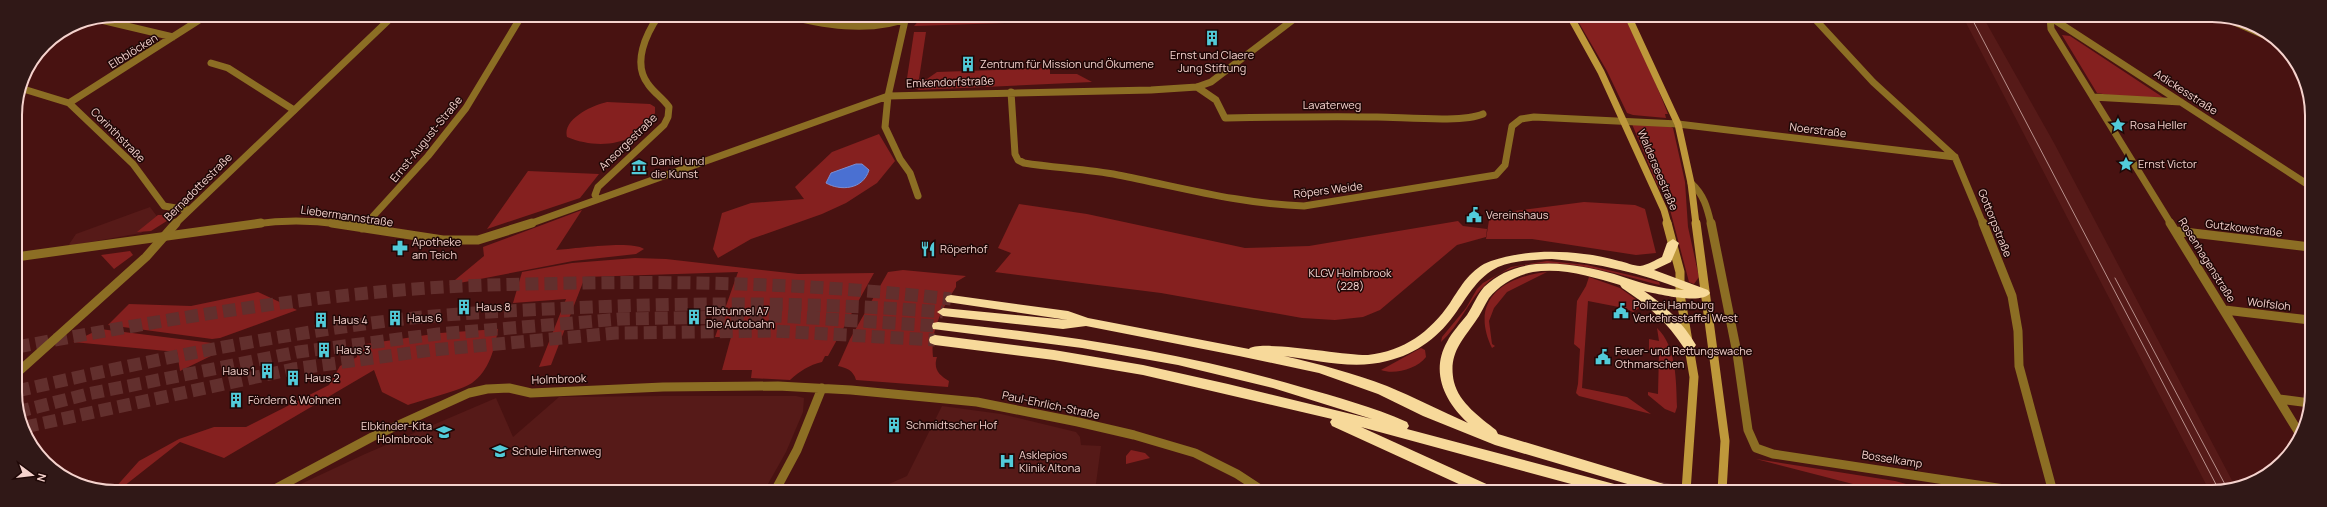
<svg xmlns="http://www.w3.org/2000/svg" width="2327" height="507" viewBox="0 0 2327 507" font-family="Manrope,sans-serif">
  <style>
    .built { fill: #561a18 }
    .green { fill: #85201f }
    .water { fill: #4a70d2; stroke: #7d8dd0 }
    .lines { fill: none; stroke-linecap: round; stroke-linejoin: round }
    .motorway-tunnel { stroke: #622f2d; stroke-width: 13; stroke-dasharray: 13 6; stroke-linecap: butt }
    .minor-far1 { stroke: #8c6e24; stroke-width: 7 }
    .minor { stroke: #8c6e24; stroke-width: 9 }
    .tertiary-far1 { stroke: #8c6e24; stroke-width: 7 }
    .tertiary { stroke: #8c6e24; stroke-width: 9 }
    .secondary-far1 { stroke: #be983b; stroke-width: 7 }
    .secondary { stroke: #be983b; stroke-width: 9 }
    .motorway { fill: #f7d99a; fill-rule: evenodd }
    .tram { stroke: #b9908c; stroke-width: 1 }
    .labels { text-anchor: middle; stroke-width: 3; stroke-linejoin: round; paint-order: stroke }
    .street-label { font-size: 11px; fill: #f5d2cd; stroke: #1f0807 }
    .poi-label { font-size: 11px; fill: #f5d2cd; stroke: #1f0807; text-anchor: start }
    .park-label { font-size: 11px; fill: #fad9d5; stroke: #1f0807 }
    .rim { fill: none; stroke: #f5d2cd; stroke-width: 2 }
  </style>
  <rect width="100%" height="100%" fill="#481211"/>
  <path class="built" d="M 1963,17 L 1983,17 L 2054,143 L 2236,488 L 2210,492 Z
    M 150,207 L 159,219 L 141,233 L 68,246 L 76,234 Z
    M 662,396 L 796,396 L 804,398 L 803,412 L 786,452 L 764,491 L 288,490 L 365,454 L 496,398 L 513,437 L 559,397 Z
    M 942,406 L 1001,414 L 1076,432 L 1080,437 L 1081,445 L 1101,446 L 1095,491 L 873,491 L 907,476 Z"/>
  <path class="green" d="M 923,16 L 1005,16 L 1005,23 L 914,26 Z
    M 1575,16 L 1624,16 L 1647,62 L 1668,114 L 1665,114 L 1666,118 L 1633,115 L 1627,113 L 1607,71 Z
    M 914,32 L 926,32 L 919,79 L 927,79 L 937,72 L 1050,68 L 1050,74 L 1077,74 L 1092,82 L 919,90 L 906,85 Z
    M 2062,35 L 2070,36 L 2164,98 L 2121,97 L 2097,93 Z
    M 607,102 L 650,104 L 655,107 L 655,113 C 639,146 598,150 567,137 C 562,119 593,105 607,102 Z
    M 1632,124 L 1669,126 L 1673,128 L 1685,182 L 1688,227 L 1699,277 L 1694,284 L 1689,282 L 1668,202 L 1656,182 Z
    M 879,134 L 895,161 L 877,183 L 846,203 L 822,214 L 751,239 L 718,258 L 713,249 L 722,213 L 751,203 L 804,199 L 795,187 L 832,152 Z
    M 528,171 L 599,174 L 580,198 L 487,229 Z
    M 1584,202 L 1635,205 L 1645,209 L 1656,253 L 1636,255 L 1532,239 L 1486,239 L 1490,214 Z
    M 1019,204 L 1087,214 L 1245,248 L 1309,246 L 1458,221 L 1463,226 L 1487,229 L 1486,237 L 1457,245 L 1380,310 L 1363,317 L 1335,320 L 1302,318 L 1161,293 L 995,272 L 1011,253 L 998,248 Z
    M 582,210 L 556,250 C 574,249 631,240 644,249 L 636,254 L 573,261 L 449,285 L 484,256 L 483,247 Z
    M 158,215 L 168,215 L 170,219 L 151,231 L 137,232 Z
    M 130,251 L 133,255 L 114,269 L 101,255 Z
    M 635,258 L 666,259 L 798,274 L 874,273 L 828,356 L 825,356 L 822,362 C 809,365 800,371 790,380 L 751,378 L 752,370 L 722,370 L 731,337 L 715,337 L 738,272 L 585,277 L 551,365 L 539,367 L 566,299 L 513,303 L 522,272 L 572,263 Z
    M 1547,261 L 1587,265 L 1659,282 L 1660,285 C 1611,273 1528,243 1486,284 C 1468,301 1460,325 1441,342 L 1442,337 L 1466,308 L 1477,289 L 1483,283 L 1511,267 Z
    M 903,270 L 966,276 L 956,282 L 956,287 C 942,309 930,330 933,357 L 937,357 C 933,369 939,375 949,381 L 948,387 L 856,380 C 853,370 847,368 838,366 L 850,339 L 888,272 Z
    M 1547,272 L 1507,292 L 1494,308 L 1489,321 L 1492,344 L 1495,346 L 1492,348 C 1469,300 1503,277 1547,272 Z
    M 1589,277 L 1620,288 L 1644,305 L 1633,312 L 1624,308 L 1588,301 L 1582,388 L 1627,397 L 1651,414 L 1579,396 L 1576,393 L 1578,384 L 1580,349 L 1574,344 L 1577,301 L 1586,286 Z
    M 258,292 L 297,310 L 220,338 L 212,339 L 108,325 L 129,304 L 191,306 Z
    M 1657,328 C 1677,347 1676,382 1677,407 L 1675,413 L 1665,409 L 1648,395 L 1648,392 L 1658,394 L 1659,352 L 1649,350 L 1649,339 L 1659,341 Z
    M 100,329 L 212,343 L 215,354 L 180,371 L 177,352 L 73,342 Z
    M 498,329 C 495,348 489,371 472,383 C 462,390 422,400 408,405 L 382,392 L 374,370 L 224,458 L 180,442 L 119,490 L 114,489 L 139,461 L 179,439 L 214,427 L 246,427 L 329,385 L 340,366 L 357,357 L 359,345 L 440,333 Z
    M 1421,348 L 1425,350 L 1426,357 C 1417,369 1394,375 1381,370 Z
    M 1131,450 L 1145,453 L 1150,458 L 1126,464 L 1126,456 Z
    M 1756,459 L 1895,481 L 1936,492 L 1884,492 Z"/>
  <path class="water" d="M 856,164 L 862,164 L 869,170 C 863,190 840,191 826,183 L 831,173 Z"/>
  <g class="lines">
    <path class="motorway-tunnel" d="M 17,347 C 141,324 265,302 390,291 C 454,285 519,284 584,283 C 706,281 829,285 951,299
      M 17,391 C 142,362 267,336 395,320 C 453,313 510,311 568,308 C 693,302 818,302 943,312
      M 17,412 L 88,394 L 298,352 L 438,334 L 621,319 L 778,316 L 938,326
      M 25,427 L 293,369 L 432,350 L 616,333 L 774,331 L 935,340
      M 1659,488 L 1673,491"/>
    <path class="minor-far1" d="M 788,16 C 830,26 873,33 914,16
      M 906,16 L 888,96 L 885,127 L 900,159 L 910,173 L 918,196
      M 1813,17 L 1873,82 L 1955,157 L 1983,224
      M 2050,17 L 2051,29 L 2171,224
      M 2050,17 L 2310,186
      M 2223,17 L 2273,39
      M 101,20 L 173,37
      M 211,63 L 228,68 L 294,110
      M 1197,87 L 1216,100 L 1225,118 C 1276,117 1326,116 1377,117 C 1402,117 1463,123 1483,114
      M 20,88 L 69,103 L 133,164 L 164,206 L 188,210
      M 1011,92 L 1015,154 L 1018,160 L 1024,163 C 1055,168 1087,169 1118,175 C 1180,187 1240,204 1304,206 L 1496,175 L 1505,165 L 1512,126 L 1521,119 L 1534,117 L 1678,124 L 1955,157
      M 2093,97 L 2181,102
      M 69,103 L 207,15
      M 1691,183 C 1704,195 1707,207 1711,224
      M 597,199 L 595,195 L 598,187 L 664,125 L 668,117 L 669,107 C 663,98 654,93 648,84 C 632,63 646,34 659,15
      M 254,224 C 283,220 309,220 339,224
      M 366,224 L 428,156 L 466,108 L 522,15
      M 529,224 L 888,96 L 1151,90 L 1197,87 L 1211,82 L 1298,16"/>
    <path class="minor" d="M 332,223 L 443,240 L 478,240 L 532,223
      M 1711,223 L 1737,353 L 1748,430 L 1756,448 L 1773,454 L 2024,492
      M 1983,223 L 2012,296 L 2018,331 L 2019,366 L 2053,492
      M 2170,223 L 2301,436
      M 362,228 L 367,223
      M 2176,231 L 2310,247
      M 16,257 L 261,223
      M 2225,310 L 2310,320
      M 2279,399 L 2310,403
      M 273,490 L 372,437 L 469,393 L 487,389 L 509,388 L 531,393 L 663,387 L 778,386 L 851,390 L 977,402 L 1078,422 L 1134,435 L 1195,453 L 1237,474 L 1263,491
      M 775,491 L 797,450 L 822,388"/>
    <path class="tertiary-far1" d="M 175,224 L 394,15"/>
    <path class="tertiary" d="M 17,373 L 146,257 L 176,223"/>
    <path class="secondary-far1" d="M 1570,16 L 1601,72 L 1664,210 L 1668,224
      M 1628,16 L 1678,124 L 1691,183 L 1696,224"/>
    <path class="secondary" d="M 1667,223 L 1680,272 L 1680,294 L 1694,377 L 1686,491
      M 1696,223 L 1725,441 L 1722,491"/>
    <path class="motorway" d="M 1673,239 L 1679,243 L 1671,262 L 1654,270 L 1708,290 L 1710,293 C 1703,305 1657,294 1644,291 C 1665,305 1683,323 1696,345 L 1694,348 L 1684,348 C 1668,323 1647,304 1622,288 L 1620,285 C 1593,277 1562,267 1533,272 C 1517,275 1499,285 1489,298 C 1484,306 1481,314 1475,322 C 1461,342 1448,355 1454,382 C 1459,403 1481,418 1496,430 L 1498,434 L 1664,484 L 1666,488 L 1665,491 L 1651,491 L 1495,445 L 1423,416 L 1378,394 L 1319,373 L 1239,356 L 1086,326 L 1063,329 L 943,316 L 937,312 L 943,308 L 1068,320 L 947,302 L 945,299 L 947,296 L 951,295 L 1068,311 L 1088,318 L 1249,349 C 1258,339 1348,356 1368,355 C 1404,351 1430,332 1450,303 C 1461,286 1471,268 1491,261 C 1522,251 1552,250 1584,254 C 1595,255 1608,258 1619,261 C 1626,262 1633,266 1640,266 C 1648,265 1655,260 1662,257 L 1667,243 ZM 1552,259 C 1598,263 1641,273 1684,290 C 1661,290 1636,281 1614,274 C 1572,263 1519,253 1484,287 C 1477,295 1473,306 1467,315 C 1460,324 1452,332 1447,342 C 1430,372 1445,402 1468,423 C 1441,411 1414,397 1387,386 C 1353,373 1319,364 1284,356 C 1317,360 1353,370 1387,361 C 1417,354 1440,336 1457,311 C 1469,294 1478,277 1498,267 C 1515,260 1534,260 1552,259 Z
      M 938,322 C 1061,334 1182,352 1301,387 C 1337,397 1373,407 1407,422 L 1409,426 L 1407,429 L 1618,485 L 1623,487 L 1625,491 L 1597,491 L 1361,427 L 1493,487 L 1495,491 L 1474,491 L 1332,426 L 1330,422 L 1332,419 L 1143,375 L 1054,360 L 935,345 L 930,343 L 929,340 L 930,337 L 935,335 L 1054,350 L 1143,365 L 1228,384 L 1372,419 L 1273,388 L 1178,365 L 1082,348 L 933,329 L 932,326 L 933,323 Z"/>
    <path class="tram" d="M 1971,17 L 2220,492
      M 2115,278 L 2228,490"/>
  </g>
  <defs>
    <symbol id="building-bare" viewBox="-9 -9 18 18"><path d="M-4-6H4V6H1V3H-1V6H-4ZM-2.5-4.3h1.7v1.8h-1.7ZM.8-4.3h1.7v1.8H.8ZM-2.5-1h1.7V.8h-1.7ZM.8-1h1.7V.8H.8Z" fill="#52cbd9" stroke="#1f0807" stroke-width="2.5" paint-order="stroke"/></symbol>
    <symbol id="sight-bare" viewBox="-9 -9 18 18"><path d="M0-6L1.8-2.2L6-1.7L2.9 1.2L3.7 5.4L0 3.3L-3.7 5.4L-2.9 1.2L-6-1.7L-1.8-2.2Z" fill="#52cbd9" stroke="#1f0807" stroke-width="2.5" paint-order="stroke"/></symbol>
    <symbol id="museum-bare" viewBox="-9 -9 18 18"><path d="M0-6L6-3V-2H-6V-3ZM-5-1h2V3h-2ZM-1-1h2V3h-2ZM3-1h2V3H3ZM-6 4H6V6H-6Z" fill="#52cbd9" stroke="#1f0807" stroke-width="2.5" paint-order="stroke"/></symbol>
    <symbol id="civic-bare" viewBox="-9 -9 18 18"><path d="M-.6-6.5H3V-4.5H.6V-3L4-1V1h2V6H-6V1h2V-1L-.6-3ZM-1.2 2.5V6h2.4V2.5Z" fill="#52cbd9" stroke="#1f0807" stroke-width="2.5" paint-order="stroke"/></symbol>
    <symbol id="pharmacy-bare" viewBox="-9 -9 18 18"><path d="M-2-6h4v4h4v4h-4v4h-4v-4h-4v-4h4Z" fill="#52cbd9" stroke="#1f0807" stroke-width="2.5" paint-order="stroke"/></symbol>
    <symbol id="restaurant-bare" viewBox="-9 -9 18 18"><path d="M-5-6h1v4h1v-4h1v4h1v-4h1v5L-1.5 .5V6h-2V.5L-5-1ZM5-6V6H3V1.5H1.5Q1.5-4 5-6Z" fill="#52cbd9" stroke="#1f0807" stroke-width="2.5" paint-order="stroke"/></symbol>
    <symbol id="school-bare" viewBox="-9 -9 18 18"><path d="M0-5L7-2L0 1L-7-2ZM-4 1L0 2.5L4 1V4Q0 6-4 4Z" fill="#52cbd9" stroke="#1f0807" stroke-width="2.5" paint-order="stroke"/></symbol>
    <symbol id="hospital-bare" viewBox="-9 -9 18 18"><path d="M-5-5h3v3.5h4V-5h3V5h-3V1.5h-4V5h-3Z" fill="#52cbd9" stroke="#1f0807" stroke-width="2.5" paint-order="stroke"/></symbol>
  </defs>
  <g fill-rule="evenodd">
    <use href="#building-bare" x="1201" y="27" width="22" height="22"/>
    <use href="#building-bare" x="957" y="53" width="22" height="22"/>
    <use href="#sight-bare" x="2107" y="114" width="22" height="22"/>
    <use href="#sight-bare" x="2115" y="153" width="22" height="22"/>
    <use href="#museum-bare" x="628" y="156" width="22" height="22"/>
    <use href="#civic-bare" x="1463" y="204" width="22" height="22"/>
    <use href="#pharmacy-bare" x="389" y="237" width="22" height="22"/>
    <use href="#restaurant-bare" x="917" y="238" width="22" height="22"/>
    <use href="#building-bare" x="453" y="296" width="22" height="22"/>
    <use href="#civic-bare" x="1610" y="300" width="22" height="22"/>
    <use href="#building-bare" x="683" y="306" width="22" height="22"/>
    <use href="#building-bare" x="384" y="307" width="22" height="22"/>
    <use href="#building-bare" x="310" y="309" width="22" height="22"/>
    <use href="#building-bare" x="313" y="339" width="22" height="22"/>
    <use href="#civic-bare" x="1592" y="346" width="22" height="22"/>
    <use href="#building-bare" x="256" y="360" width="22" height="22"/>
    <use href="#building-bare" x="282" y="367" width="22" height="22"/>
    <use href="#building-bare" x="225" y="389" width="22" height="22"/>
    <use href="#building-bare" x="883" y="414" width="22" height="22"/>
    <use href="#school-bare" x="433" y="421" width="22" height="22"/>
    <use href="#school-bare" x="489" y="440" width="22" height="22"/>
    <use href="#hospital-bare" x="996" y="450" width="22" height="22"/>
  </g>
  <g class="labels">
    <g class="street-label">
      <text transform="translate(133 51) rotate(-32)" y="4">Elbblöcken</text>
      <text transform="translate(950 82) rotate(-2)" y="4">Emkendorfstraße</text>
      <text transform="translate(2186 92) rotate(33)" y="4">Adickesstraße</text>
      <text x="1332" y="109">Lavaterweg</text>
      <text transform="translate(1818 130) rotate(7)" y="4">Noerstraße</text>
      <text transform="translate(118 135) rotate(45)" y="4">Corinthstraße</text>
      <text transform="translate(426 139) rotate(-51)" y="4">Ernst-August-Straße</text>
      <text transform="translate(628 142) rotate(-44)" y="4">Ansorgestraße</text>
      <text transform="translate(1658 170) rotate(67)" y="4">Walderseestraße</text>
      <text transform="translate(198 187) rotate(-45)" y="4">Bernadottestraße</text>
      <text transform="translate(1328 190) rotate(-7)" y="4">Röpers Weide</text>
      <text transform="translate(347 216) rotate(8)" y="4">Liebermannstraße</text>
      <text transform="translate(1995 223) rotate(68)" y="4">Gottorpstraße</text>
      <text transform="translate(2244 228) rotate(7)" y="4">Gutzkowstraße</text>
      <text transform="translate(2207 260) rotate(58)" y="4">Rosenhagenstraße</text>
      <text transform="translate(2269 304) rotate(7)" y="4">Wolfsloh</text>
      <text transform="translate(559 379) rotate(-2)" y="4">Holmbrook</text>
      <text transform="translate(1051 405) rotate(12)" y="4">Paul-Ehrlich-Straße</text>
      <text transform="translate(1892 459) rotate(9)" y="4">Bosselkamp</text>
    </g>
    <g class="poi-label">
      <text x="1212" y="59" text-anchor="middle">Ernst und Claere<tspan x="1212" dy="13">Jung Stiftung</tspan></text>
      <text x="980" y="68">Zentrum für Mission und Ökumene</text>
      <text x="2130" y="129">Rosa Heller</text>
      <text x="651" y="165">Daniel und<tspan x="651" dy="13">die Kunst</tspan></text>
      <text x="2138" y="168">Ernst Victor</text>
      <text x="1486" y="219">Vereinshaus</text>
      <text x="412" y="246">Apotheke<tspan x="412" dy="13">am Teich</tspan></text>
      <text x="940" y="253">Röperhof</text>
      <text x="1633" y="309">Polizei Hamburg<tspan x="1633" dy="13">Verkehrsstaffel West</tspan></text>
      <text x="476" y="311">Haus 8</text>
      <text x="706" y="315">Elbtunnel A7<tspan x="706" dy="13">Die Autobahn</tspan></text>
      <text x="407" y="322">Haus 6</text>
      <text x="333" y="324">Haus 4</text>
      <text x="336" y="354">Haus 3</text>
      <text x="1615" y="355">Feuer- und Rettungswache<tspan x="1615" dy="13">Othmarschen</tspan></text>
      <text x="255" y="375" text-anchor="end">Haus 1</text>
      <text x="305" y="382">Haus 2</text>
      <text x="248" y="404">Fördern &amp; Wohnen</text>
      <text x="906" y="429">Schmidtscher Hof</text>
      <text x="432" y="430" text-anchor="end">Elbkinder-Kita<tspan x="432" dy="13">Holmbrook</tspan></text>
      <text x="512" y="455">Schule Hirtenweg</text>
      <text x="1019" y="459">Asklepios<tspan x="1019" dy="13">Klinik Altona</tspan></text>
    </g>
    <g class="park-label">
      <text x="1350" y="277">KLGV Holmbrook<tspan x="1350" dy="13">(228)</tspan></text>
    </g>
  </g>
  <path d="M0 0H2327V507H0ZM115 22H2212A93 93 0 0 1 2305 115V392A93 93 0 0 1 2212 485H115A93 93 0 0 1 22 392V115A93 93 0 0 1 115 22Z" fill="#301817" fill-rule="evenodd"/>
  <path class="rim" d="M115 22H2212A93 93 0 0 1 2305 115V392A93 93 0 0 1 2212 485H115A93 93 0 0 1 22 392V115A93 93 0 0 1 115 22Z"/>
  <g transform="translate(32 475) rotate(105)" stroke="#1f0807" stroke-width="3" paint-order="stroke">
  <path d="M0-3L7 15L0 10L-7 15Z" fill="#f5d2cd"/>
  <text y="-6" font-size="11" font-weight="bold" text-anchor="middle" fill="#f5d2cd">N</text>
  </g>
</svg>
